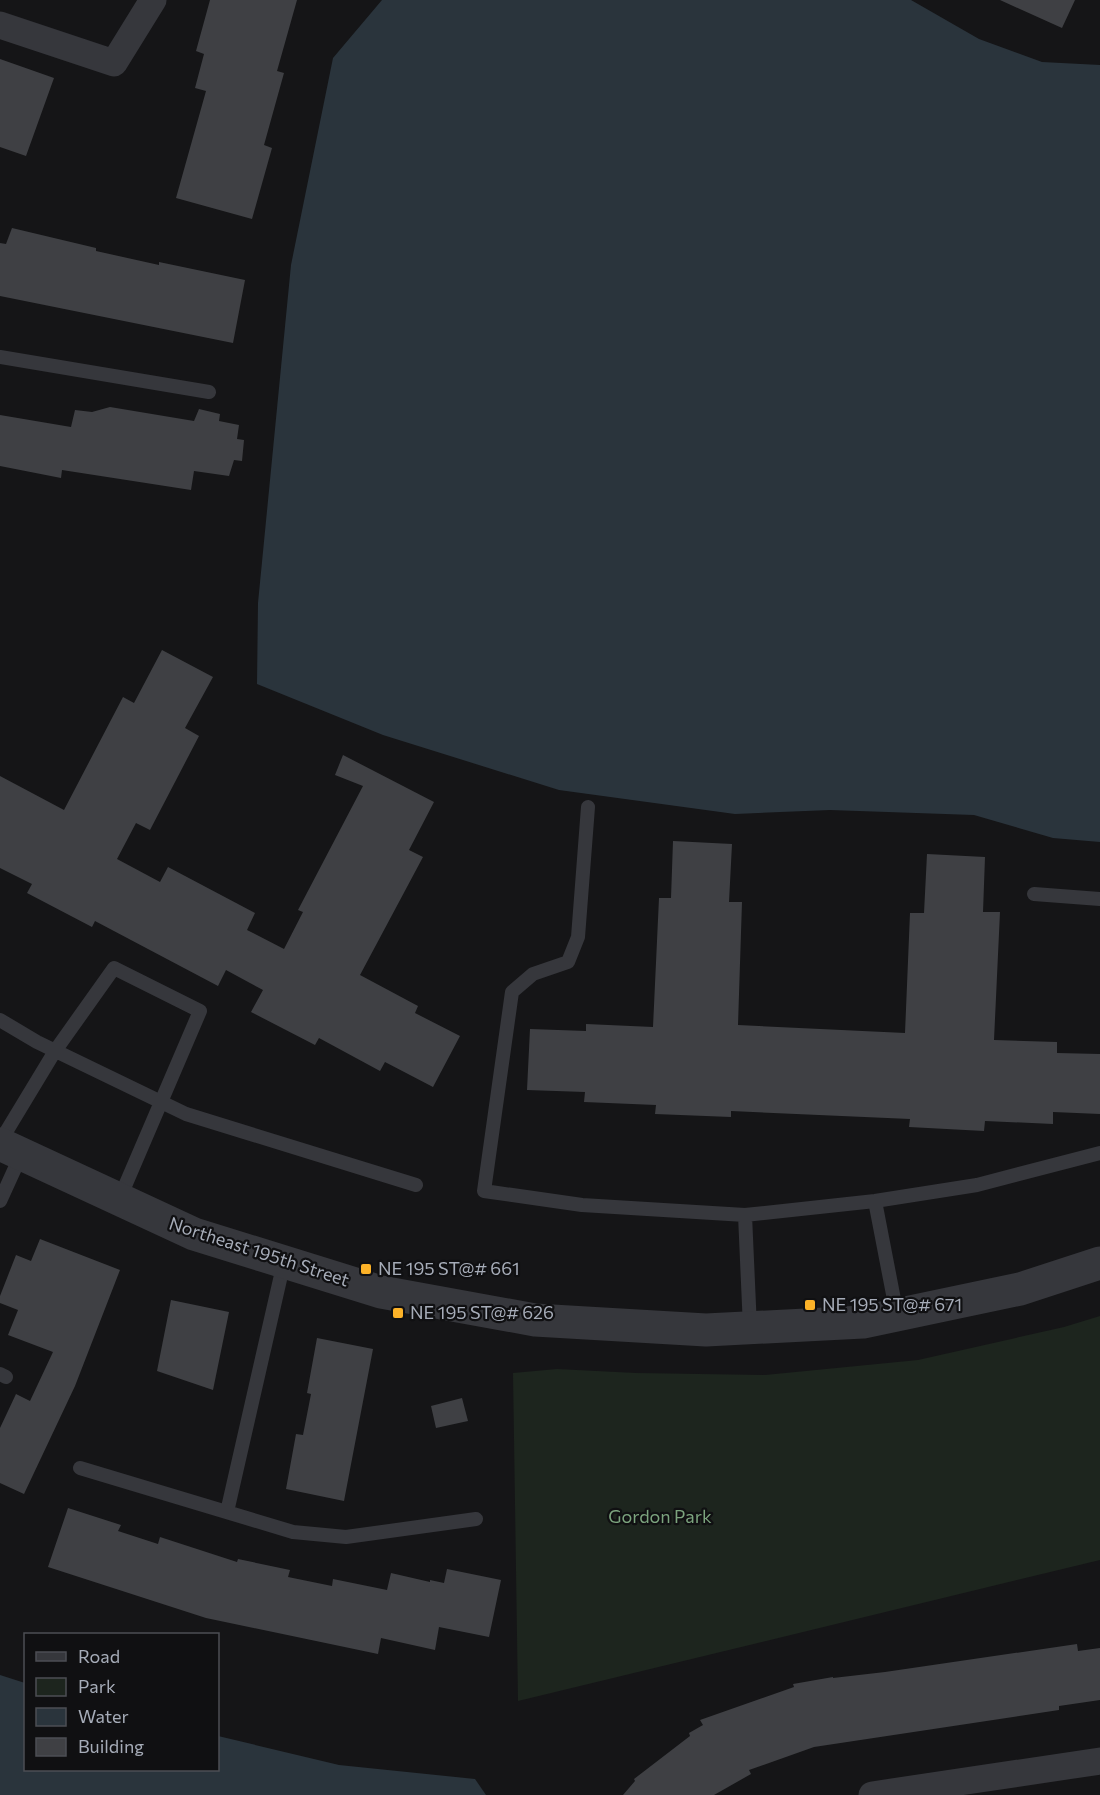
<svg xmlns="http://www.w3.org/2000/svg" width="1100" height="1795" viewBox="0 0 1100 1795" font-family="Commissioner,sans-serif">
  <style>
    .green { fill: #1d251e }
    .water { fill: #2a343c }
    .building { fill: #3f4044 }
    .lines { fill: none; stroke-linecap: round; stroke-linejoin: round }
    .service { stroke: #36373c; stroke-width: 14 }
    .minor { stroke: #36373c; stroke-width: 27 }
    .tertiary { stroke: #36373c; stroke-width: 33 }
    .poi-dot { fill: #fcb228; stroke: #101012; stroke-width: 2 }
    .labels { text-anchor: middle; stroke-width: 4.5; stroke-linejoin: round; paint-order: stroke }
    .street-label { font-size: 18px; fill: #a6acb8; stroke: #101012 }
    .poi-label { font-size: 18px; fill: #a6acb8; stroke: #101012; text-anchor: start }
    .park-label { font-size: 18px; fill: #7ca47e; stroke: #101012 }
  </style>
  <rect width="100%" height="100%" fill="#151517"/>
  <path class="green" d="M 1100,1316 L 1100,1560 L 518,1701 L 513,1373 L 557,1369 L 636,1373 L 765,1375 L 918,1360 L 1064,1327 Z"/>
  <path class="water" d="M 382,0 L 911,0 L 979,39 L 1042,62 L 1100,65 L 1100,842 L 1053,838 L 974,815 L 830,810 L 735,814 L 559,790 L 383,735 L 257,684 L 258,603 L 291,265 L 333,58 Z
    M 0,1675 L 25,1683 L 26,1770 L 218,1770 L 218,1736 L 339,1765 L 475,1779 L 486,1795 L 0,1795 Z"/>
  <path class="building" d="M 210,0 L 297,0 L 277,71 L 284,73 L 264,145 L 272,148 L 252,219 L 176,198 L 206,91 L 195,88 L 204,54 L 196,51 Z
    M 1000,0 L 1075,0 L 1062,28 Z
    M 0,59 L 54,78 L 26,156 L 0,147 Z
    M 12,228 L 96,248 L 96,251 L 159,265 L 159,262 L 245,280 L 233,343 L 0,296 L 0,243 L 6,244 Z
    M 110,407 L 194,421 L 199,409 L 220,414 L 219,421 L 239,425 L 237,439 L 244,440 L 242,461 L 234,460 L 229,476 L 194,471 L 191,490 L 62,470 L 61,478 L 0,466 L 0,415 L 71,427 L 75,410 L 92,412 Z
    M 162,650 L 213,677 L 185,728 L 199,736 L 150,830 L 136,823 L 117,859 L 160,882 L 168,867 L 255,913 L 247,930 L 284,949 L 303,912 L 298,910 L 363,786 L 335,775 L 343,755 L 434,802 L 409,850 L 423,857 L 360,975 L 418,1006 L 415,1013 L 460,1036 L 433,1087 L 385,1062 L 380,1071 L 319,1038 L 315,1045 L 251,1012 L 263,990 L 226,970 L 218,986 L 95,921 L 92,927 L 27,893 L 32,884 L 0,868 L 0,776 L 64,810 L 123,697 L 134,703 Z
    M 673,841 L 732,844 L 729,902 L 742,902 L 738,1025 L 905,1033 L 910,913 L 924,913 L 927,854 L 985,857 L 983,912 L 1000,912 L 994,1040 L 1057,1042 L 1057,1053 L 1100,1054 L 1100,1114 L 1053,1112 L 1053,1124 L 985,1121 L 984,1131 L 909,1127 L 910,1119 L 731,1111 L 731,1117 L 655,1114 L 656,1105 L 584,1102 L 585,1092 L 527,1090 L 530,1029 L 586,1031 L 586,1024 L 653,1027 L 659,898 L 671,898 Z
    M 40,1239 L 120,1270 L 75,1386 L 24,1494 L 0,1483 L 0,1428 L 16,1394 L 30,1401 L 53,1352 L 8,1335 L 18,1310 L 0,1303 L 0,1296 L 16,1255 L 31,1261 Z
    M 171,1300 L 229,1312 L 213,1390 L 157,1371 Z
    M 317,1338 L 373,1349 L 344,1501 L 286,1489 L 296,1434 L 303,1435 L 311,1394 L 307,1393 Z
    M 462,1398 L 468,1421 L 436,1428 L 431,1406 Z
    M 68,1508 L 121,1525 L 118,1531 L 158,1544 L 160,1537 L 237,1562 L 238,1559 L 290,1570 L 288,1577 L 332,1586 L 333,1579 L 387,1590 L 391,1573 L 430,1582 L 430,1580 L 444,1583 L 447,1569 L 501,1580 L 489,1637 L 439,1627 L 435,1650 L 381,1638 L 378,1654 L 206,1618 L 48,1567 Z
    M 1077,1644 L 1078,1651 L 1100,1648 L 1100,1700 L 1059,1706 L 1059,1710 L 814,1747 L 749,1770 L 751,1774 L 714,1795 L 623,1795 L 635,1781 L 634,1779 L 690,1736 L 689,1733 L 703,1725 L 700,1720 L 794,1687 L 793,1684 L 833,1677 L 833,1678 L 885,1672 Z"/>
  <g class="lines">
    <path class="service" d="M 0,357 L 209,392
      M 588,807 L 578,937 L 568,962 L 533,974 L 512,992 L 484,1191 L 582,1205 L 745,1215 L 875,1201 L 977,1185 L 1100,1153
      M 1034,894 L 1100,899
      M 0,1020 L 37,1042 L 186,1114 L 416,1185
      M 0,1142 L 55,1051 L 114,968 L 200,1011 L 119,1200
      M 0,1201 L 21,1155
      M 875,1201 L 897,1315
      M 745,1215 L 750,1328
      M 0,1374 L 6,1377
      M 80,1468 L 293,1532 L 346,1537 L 476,1519
      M 227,1512 L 284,1262"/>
    <path class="minor" d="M 0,25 L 114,63 L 153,0
      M 872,1795 L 1100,1761"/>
    <path class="tertiary" d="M 0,1144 L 194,1234 L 381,1292 L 535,1320 L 706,1330 L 863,1322 L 1020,1289 L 1100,1263"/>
  </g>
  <g class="poi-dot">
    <rect x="360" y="1263" width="12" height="12" rx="3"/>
    <rect x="804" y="1299" width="12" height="12" rx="3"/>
    <rect x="392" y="1307" width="12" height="12" rx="3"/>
  </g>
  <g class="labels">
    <g class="street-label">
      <text transform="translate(259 1252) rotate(18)" y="6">Northeast 195th Street</text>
    </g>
    <g class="poi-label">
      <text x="378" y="1275">NE 195 ST@# 661</text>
      <text x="822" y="1311">NE 195 ST@# 671</text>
      <text x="410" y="1319">NE 195 ST@# 626</text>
    </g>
    <g class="park-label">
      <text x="660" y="1523">Gordon Park</text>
    </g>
  </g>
  <rect x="24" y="1633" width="195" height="138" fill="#101012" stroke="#4c4e54" stroke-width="1.5"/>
  <rect x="36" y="1652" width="30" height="9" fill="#36373c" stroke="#4c4e54" stroke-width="1.5"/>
  <text x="78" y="1663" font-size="18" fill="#a6acb8">Road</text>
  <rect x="36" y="1678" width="30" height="18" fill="#1d251e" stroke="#4c4e54" stroke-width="1.5"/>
  <text x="78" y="1693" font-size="18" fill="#a6acb8">Park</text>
  <rect x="36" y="1708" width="30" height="18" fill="#2a343c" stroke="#4c4e54" stroke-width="1.5"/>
  <text x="78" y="1723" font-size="18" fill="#a6acb8">Water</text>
  <rect x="36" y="1738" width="30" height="18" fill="#3f4044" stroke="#4c4e54" stroke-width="1.5"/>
  <text x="78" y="1753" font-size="18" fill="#a6acb8">Building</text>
</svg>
